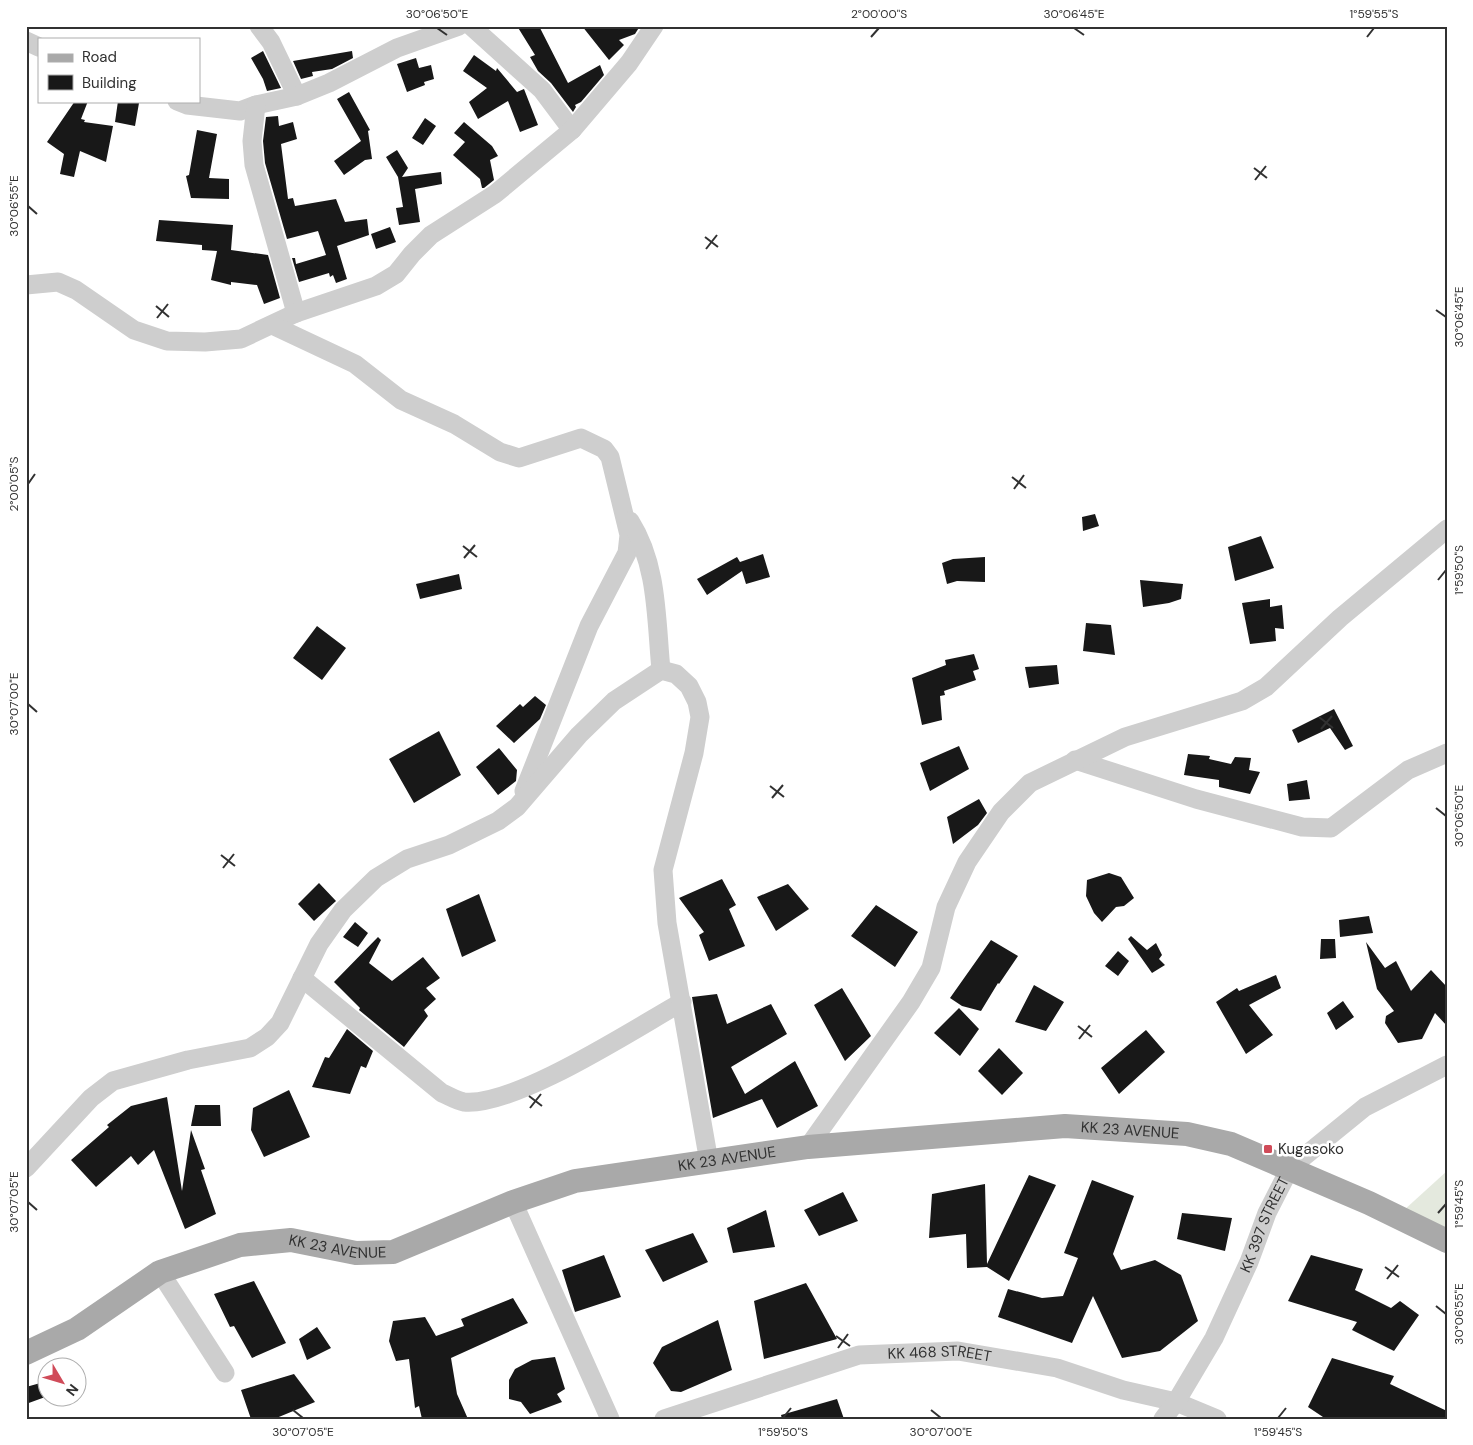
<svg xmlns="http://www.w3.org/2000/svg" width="1473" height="1445" viewBox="0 0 1473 1445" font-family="'DM Sans',sans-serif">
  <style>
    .green { fill: #e4e9de }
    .building { fill: #181818 }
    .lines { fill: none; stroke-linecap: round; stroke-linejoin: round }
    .minor { stroke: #cecece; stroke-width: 19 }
    .major { stroke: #a9a9a9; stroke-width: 24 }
    .ticks { fill: none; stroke: #313131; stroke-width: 2 }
    .poi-dot { fill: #d04b59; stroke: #fff; stroke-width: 2 }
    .labels { text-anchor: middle; stroke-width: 5; stroke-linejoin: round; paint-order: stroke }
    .street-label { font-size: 15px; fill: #313131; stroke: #fff }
    .poi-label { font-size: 15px; fill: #313131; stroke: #fff; text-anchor: start }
    .neatline { fill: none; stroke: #313131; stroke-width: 2 }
    .ticks-label { font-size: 12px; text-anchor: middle; fill: #313131 }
  </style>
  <rect width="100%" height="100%" fill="#fff"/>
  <path class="green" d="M 1447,1171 L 1447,1229 L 1403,1211 Z"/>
  <path class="building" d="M 517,26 L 539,26 L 568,83 L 600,65 L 604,75 L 581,102 L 575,105 L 576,107 L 573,112 L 551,83 L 538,71 L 530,57 L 535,55 Z
    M 582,26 L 640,26 L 635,34 L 619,40 L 624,45 L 609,60 Z
    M 263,51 L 281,88 L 267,91 L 263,79 L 251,58 Z
    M 352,51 L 353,58 L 332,69 L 312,72 L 313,76 L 301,79 L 293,61 Z
    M 474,55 L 496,71 L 497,68 L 517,92 L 524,89 L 538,125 L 520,132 L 508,101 L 478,119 L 469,102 L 487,88 L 463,71 Z
    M 416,58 L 419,68 L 431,65 L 434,79 L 424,82 L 425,85 L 407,92 L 397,64 Z
    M 349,92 L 370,130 L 368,131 L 372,159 L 365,160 L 344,175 L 334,161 L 361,141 L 337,99 Z
    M 75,101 L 88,101 L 81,119 L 85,120 L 84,122 L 113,126 L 106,162 L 80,151 L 74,177 L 60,174 L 64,154 L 47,142 Z
    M 118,101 L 139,103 L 135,126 L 115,122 Z
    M 278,116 L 279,126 L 293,122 L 297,139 L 281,144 L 288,199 L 293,198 L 295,206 L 336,199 L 345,222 L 367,219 L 369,235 L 337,246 L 347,279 L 336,283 L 333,275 L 330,277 L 329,273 L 299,282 L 292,258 L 295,258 L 296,264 L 326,255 L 318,231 L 287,239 L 265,163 L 263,141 L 266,117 Z
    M 425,118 L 436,126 L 423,145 L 412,138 Z
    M 464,122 L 492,146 L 498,156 L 490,160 L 494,180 L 484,188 L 482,188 L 480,179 L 453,155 L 465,142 L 454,133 Z
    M 197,130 L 217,134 L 209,178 L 229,179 L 229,199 L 191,198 L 186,176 L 189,175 Z
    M 397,150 L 408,168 L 402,177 L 441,172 L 442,184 L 415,189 L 420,222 L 399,225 L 396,208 L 403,207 L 398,177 L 386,157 Z
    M 159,220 L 233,225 L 231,250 L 268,255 L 280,298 L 264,304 L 257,285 L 231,282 L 231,285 L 211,280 L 217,251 L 202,250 L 202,245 L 156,241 Z
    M 390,227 L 396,242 L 376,249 L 371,234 Z
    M 1095,514 L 1099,526 L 1083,531 L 1082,517 Z
    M 1261,536 L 1274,568 L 1235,581 L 1228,547 Z
    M 763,554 L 770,577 L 746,584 L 742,571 L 707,595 L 697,579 L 737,557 L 740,562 Z
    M 985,557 L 985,582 L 957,581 L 947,584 L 942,563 L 953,559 Z
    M 459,574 L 462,589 L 420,599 L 416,584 Z
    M 1140,580 L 1183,584 L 1181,599 L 1169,603 L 1143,607 Z
    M 1270,599 L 1270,607 L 1282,605 L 1284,629 L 1275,628 L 1276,641 L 1250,644 L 1242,603 Z
    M 1086,623 L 1111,625 L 1115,655 L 1083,651 Z
    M 317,626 L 346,648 L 322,680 L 293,658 Z
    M 974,654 L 979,669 L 973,671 L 976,680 L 944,691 L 945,695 L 940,696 L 942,720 L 922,725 L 912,678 L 946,665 L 945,660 Z
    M 1057,665 L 1059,684 L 1029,688 L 1025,667 Z
    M 535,696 L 546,705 L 540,719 L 514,743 L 496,726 L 520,704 L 523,707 Z
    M 1334,709 L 1353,746 L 1345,750 L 1330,728 L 1298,743 L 1292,730 Z
    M 439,731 L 461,775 L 414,803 L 389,759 Z
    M 959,746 L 969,769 L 930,791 L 920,763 Z
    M 499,748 L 517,770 L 516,781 L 498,795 L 476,767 Z
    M 1188,754 L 1210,756 L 1209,759 L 1231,764 L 1235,757 L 1251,758 L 1249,770 L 1260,772 L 1250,794 L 1219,787 L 1219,780 L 1184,775 Z
    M 1307,780 L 1310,799 L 1289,801 L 1287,784 Z
    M 979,799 L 987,813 L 978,825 L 953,844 L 947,817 Z
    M 1109,873 L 1121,877 L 1134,898 L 1124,906 L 1116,907 L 1102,922 L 1094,913 L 1086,896 L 1087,880 Z
    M 722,879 L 736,905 L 729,909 L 745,946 L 709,961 L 699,935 L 704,932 L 679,898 Z
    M 319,883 L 336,901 L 314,921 L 298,904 Z
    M 788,884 L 809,909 L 776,931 L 757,897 Z
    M 479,894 L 496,941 L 462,957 L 446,909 Z
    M 876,905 L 918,932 L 895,967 L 851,936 Z
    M 1369,916 L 1373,933 L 1340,937 L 1339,920 Z
    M 355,922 L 368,933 L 358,947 L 343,937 Z
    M 1131,936 L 1147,950 L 1156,943 L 1162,955 L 1159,959 L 1165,965 L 1152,973 L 1128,939 Z
    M 378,937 L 381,940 L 369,963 L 392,981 L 423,957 L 440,978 L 426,988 L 436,999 L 424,1010 L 428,1016 L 404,1047 L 359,1010 L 360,1008 L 334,982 Z
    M 1321,939 L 1335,939 L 1336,958 L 1320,959 Z
    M 991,940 L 1018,956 L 999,984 L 998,983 L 981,1011 L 962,1006 L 950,998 Z
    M 1366,942 L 1385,968 L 1396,961 L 1411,991 L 1431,970 L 1447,987 L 1447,1026 L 1435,1013 L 1422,1039 L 1398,1043 L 1385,1023 L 1386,1016 L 1394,1011 L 1377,989 Z
    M 1118,951 L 1129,961 L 1118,976 L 1105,966 Z
    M 1276,975 L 1281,988 L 1249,1005 L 1273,1035 L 1246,1054 L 1216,1002 L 1237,988 L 1239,991 Z
    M 1034,985 L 1064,1002 L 1046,1031 L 1015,1022 Z
    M 842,988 L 871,1036 L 845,1061 L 814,1005 Z
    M 717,994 L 727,1024 L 771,1004 L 787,1034 L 731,1067 L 745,1094 L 795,1061 L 818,1106 L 777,1128 L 762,1099 L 713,1118 L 692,997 Z
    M 1343,1001 L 1354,1017 L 1336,1030 L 1327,1013 Z
    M 959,1008 L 979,1029 L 960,1056 L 934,1033 Z
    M 347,1029 L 373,1051 L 366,1068 L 361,1066 L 350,1094 L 312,1087 L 325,1057 L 329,1058 Z
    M 1146,1030 L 1165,1052 L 1119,1094 L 1101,1068 Z
    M 999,1048 L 1023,1073 L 1002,1095 L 978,1071 Z
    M 289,1090 L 310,1137 L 264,1157 L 251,1130 L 253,1108 Z
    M 167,1097 L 182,1191 L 191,1130 L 205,1169 L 201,1170 L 216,1214 L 185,1229 L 154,1150 L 138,1165 L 131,1156 L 96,1187 L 71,1160 L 109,1127 L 107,1125 L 131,1106 Z
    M 195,1105 L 220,1105 L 221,1126 L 191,1126 Z
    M 1029,1175 L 1056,1185 L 1009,1281 L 987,1267 L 967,1268 L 966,1234 L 929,1238 L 932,1194 L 985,1184 L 987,1264 Z
    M 1092,1180 L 1134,1196 L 1113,1254 L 1121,1270 L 1155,1260 L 1181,1275 L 1198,1321 L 1160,1351 L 1122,1358 L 1093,1296 L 1072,1343 L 998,1317 L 1008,1289 L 1042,1298 L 1063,1296 L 1078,1258 L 1064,1253 Z
    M 843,1192 L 858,1221 L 819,1236 L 804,1210 Z
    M 766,1210 L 775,1247 L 733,1253 L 727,1228 Z
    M 1182,1213 L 1232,1218 L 1225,1251 L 1177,1239 Z
    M 693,1233 L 708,1262 L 663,1282 L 645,1250 Z
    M 604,1255 L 621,1297 L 575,1312 L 562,1270 Z
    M 1311,1255 L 1363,1269 L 1355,1290 L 1391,1308 L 1400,1301 L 1419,1315 L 1394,1351 L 1352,1330 L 1357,1322 L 1288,1301 Z
    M 254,1281 L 286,1343 L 252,1358 L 234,1326 L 230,1327 L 214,1294 Z
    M 806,1283 L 837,1339 L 764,1359 L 754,1301 Z
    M 513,1298 L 528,1323 L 451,1358 L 457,1394 L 468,1419 L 422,1419 L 419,1406 L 415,1408 L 409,1359 L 396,1361 L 389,1341 L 393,1321 L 425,1317 L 436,1336 L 464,1326 L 461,1319 Z
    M 718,1320 L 732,1370 L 681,1392 L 671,1391 L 653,1363 L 662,1347 Z
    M 317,1327 L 331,1348 L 307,1360 L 299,1339 Z
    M 555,1357 L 565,1389 L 557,1394 L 562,1402 L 530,1414 L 521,1402 L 509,1399 L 509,1380 L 515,1369 L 532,1360 Z
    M 1332,1358 L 1394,1376 L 1390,1384 L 1447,1411 L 1447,1419 L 1326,1419 L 1308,1407 Z
    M 294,1374 L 315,1402 L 274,1419 L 251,1419 L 241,1390 Z
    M 44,1382 L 48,1396 L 26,1404 L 26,1387 Z
    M 837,1399 L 844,1419 L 782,1419 L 781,1415 Z"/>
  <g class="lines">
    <g class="minor">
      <path d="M 259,26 L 271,42 L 297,96"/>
      <path d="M 471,26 L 542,90 L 572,130"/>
      <path d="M 26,41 L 39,47"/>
      <path d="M 177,101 L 187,105 L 240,111 L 256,105 L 297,96 L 329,83 L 397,48 L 459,26"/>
      <path d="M 256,105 L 252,141 L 254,165 L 296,313"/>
      <path d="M 26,285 L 58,282 L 76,290 L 134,330 L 167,341 L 205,342 L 241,339 L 296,313 L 376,286 L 396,274 L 412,254 L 431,235 L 495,194 L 572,130 L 629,63 L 654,26"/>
      <path d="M 272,325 L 355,364 L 401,400 L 454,424 L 500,452 L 519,458 L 581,438 L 604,449 L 610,457 L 629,535 L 627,553 L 589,626 L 524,791"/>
      <path d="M 630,521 C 658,565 656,619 661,670"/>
      <path d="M 1075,760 L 1196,799 L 1302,827 L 1331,828 L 1408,770 L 1447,753"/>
      <path d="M 302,978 L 442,1093 C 449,1096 457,1101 464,1102 C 515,1107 634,1029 682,1002"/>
      <path d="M 808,1147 L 911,1002 L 931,968 L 946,907 L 967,862 L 1001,812 L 1030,783 L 1125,737 L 1242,701 L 1266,687 L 1340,618 L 1447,529"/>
      <path d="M 26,1168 L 91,1098 L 113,1081 L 188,1060 L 250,1048 L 267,1037 L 280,1023 L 319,944 L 343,910 L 376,878 L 407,859 L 449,845 L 498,821 L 517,807 L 579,735 L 614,701 L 661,670 L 676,674 L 689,686 L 697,702 L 700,717 L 694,753 L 663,870 L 667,923 L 709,1162"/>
      <path d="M 513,1202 L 610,1419"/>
      <path d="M 160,1272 L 225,1373"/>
      <path id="s1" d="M 664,1419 L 859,1355 L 958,1351 L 1057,1368 L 1123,1390 L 1176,1402 L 1217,1419"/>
      <path id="s2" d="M 1163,1419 L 1176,1402 L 1214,1338 L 1249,1262 L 1267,1213 L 1290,1168 L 1365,1107 L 1447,1065"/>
    </g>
    <path class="major" id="s3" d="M 26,1353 L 77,1329 L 160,1272 L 240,1245 L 291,1240 L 356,1253 L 393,1252 L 513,1202 L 575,1181 L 808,1147 L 1065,1126 L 1187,1134 L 1231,1144 L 1369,1203 L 1447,1241"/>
  </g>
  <path class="ticks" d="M 437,28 L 447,35M 1074,28 L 1084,35M 871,37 L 879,28M 1367,37 L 1374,28M 1254,168 L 1267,178M 1255,180 L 1266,166M 28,206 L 37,214M 705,237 L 718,247M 706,249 L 717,235M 156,306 L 169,317M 1436,310 L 1446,317M 157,318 L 168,304M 1012,477 L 1026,488M 28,484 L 35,474M 1014,489 L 1024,475M 463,546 L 477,557M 464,558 L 475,545M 1438,580 L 1446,570M 28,704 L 37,712M 1319,717 L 1333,728M 1321,729 L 1332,716M 770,786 L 784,797M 772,798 L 783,785M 1436,808 L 1446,816M 221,855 L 235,866M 223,868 L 234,854M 1078,1026 L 1092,1037M 1079,1039 L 1090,1025M 529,1096 L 542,1106M 530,1108 L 541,1094M 28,1202 L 37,1210M 1438,1213 L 1446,1204M 1385,1267 L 1399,1277M 1387,1279 L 1398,1265M 1436,1306 L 1446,1314M 836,1336 L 850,1346M 838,1348 L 848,1334M 293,1410 L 303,1418M 931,1410 L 941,1418M 783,1418 L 791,1408M 1278,1418 L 1286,1408"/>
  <rect class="poi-dot" x="1263" y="1144" width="10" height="10" rx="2.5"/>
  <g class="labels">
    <g class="street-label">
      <text dy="5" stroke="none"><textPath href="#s3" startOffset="1150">KK 23 AVENUE</textPath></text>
      <text dy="5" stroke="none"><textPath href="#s3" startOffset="745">KK 23 AVENUE</textPath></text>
      <text dy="5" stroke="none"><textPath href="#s2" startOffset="220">KK 397 STREET</textPath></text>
      <text dy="5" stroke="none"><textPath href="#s3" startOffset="340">KK 23 AVENUE</textPath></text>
      <text dy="5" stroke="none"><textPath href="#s1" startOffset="286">KK 468 STREET</textPath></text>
    </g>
    <g class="poi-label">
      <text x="1278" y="1154">Kugasoko</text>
    </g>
  </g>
  <rect width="1473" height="1445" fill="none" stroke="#ffffff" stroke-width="55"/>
  <rect x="38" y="38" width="162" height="65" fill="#ffffff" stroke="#adadad"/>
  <rect x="48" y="54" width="25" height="8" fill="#a9a9a9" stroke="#adadad"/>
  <text x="82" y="62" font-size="15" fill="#313131">Road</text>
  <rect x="48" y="75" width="25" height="15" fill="#181818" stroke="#adadad"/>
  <text x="82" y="88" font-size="15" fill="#313131">Building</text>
  <g transform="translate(62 1382) rotate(128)"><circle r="24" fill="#ffffff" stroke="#adadad"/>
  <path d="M0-4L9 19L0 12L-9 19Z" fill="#d04b59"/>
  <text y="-8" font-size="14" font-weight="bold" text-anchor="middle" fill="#313131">N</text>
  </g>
  <rect x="28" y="28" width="1418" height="1390" class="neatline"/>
  <g class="ticks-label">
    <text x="437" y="18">30°06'50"E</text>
    <text x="879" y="18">2°00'00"S</text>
    <text x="1074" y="18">30°06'45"E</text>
    <text x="1374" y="18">1°59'55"S</text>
    <text transform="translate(14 206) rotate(-90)" y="4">30°06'55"E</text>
    <text transform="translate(1459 317) rotate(-90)" y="4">30°06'45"E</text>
    <text transform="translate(14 484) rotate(-90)" y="4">2°00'05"S</text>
    <text transform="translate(1459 570) rotate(-90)" y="4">1°59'50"S</text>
    <text transform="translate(14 704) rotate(-90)" y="4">30°07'00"E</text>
    <text transform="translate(1459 816) rotate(-90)" y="4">30°06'50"E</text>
    <text transform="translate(14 1202) rotate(-90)" y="4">30°07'05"E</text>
    <text transform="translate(1459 1204) rotate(-90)" y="4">1°59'45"S</text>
    <text transform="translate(1459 1314) rotate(-90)" y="4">30°06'55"E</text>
    <text x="303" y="1436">30°07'05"E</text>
    <text x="783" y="1436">1°59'50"S</text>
    <text x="941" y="1436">30°07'00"E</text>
    <text x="1278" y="1436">1°59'45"S</text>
  </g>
</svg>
